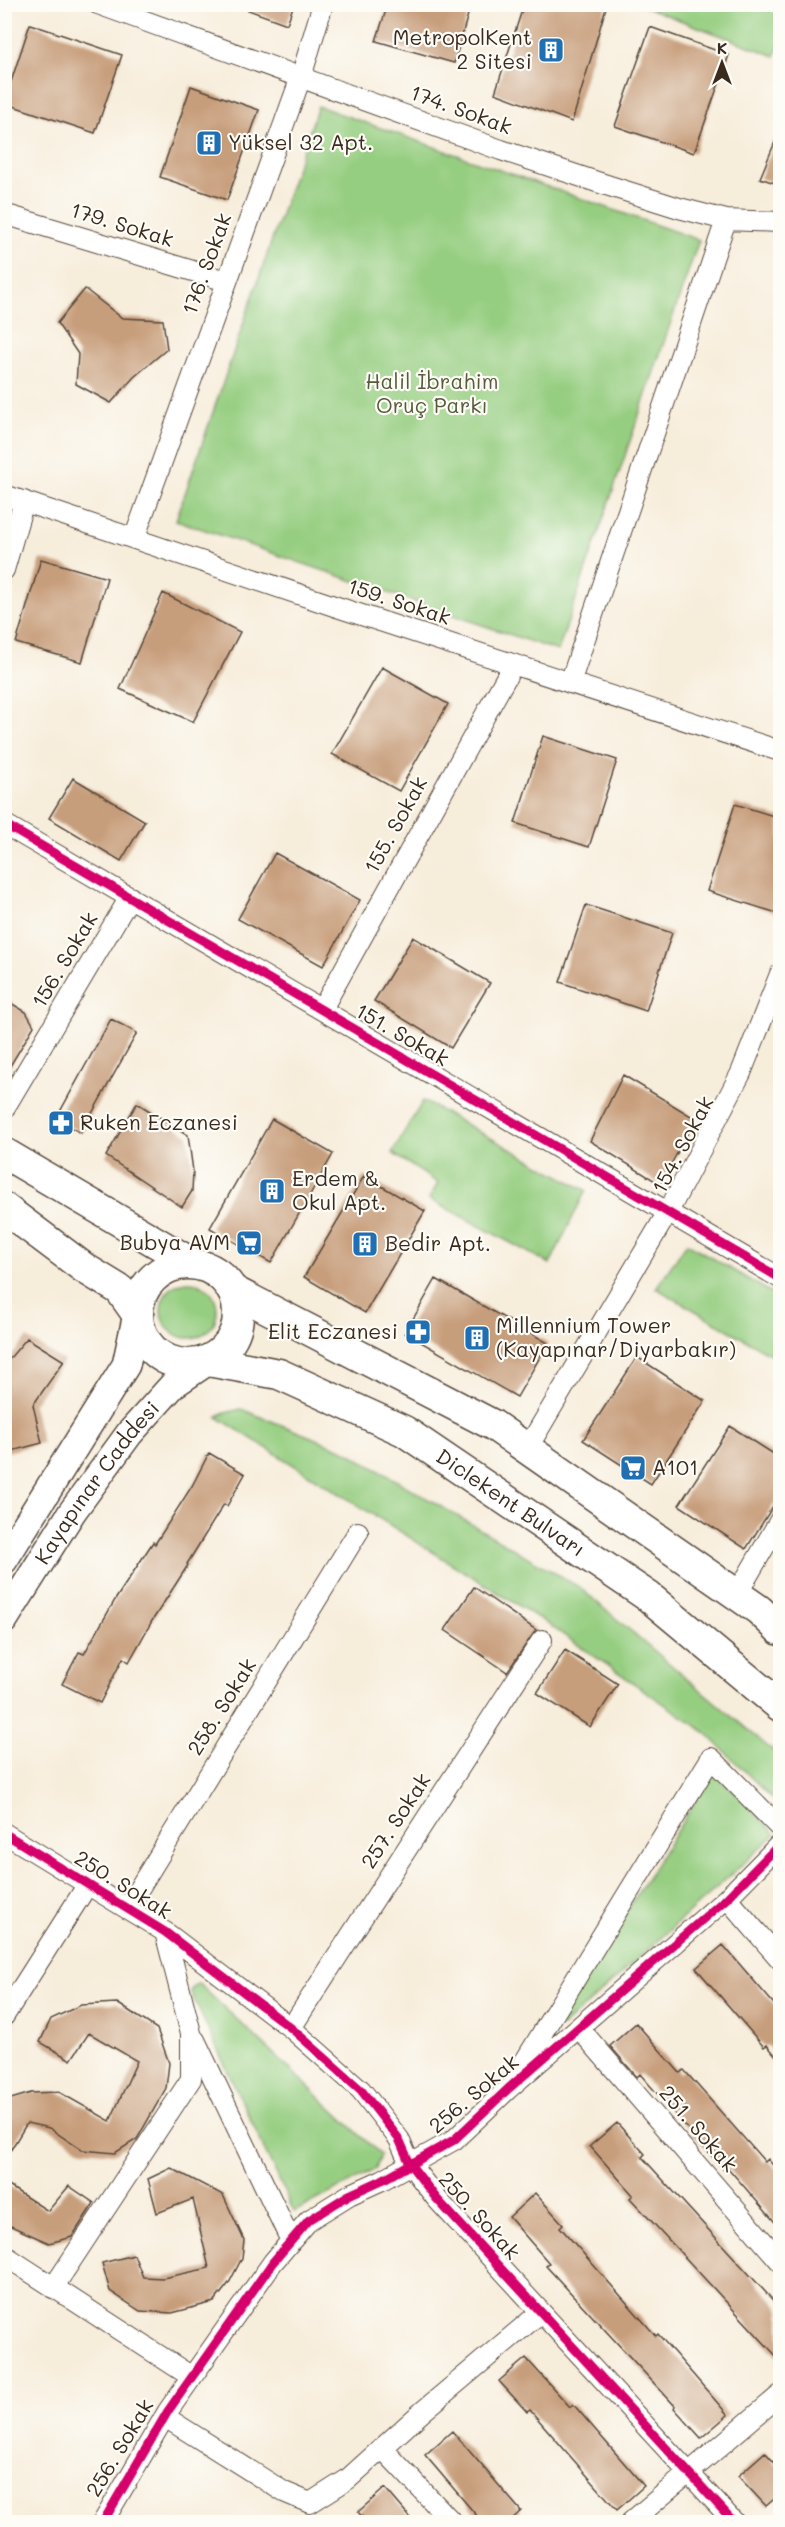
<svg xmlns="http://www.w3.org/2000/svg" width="785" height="2527" viewBox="0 0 785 2527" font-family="Mali,sans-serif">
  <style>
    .green { fill: #96ce81; stroke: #687c50; stroke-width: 1.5 }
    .building { fill: #c79e7b }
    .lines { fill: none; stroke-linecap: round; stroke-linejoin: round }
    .street-casing { stroke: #57473a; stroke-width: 22 }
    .secondary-casing { stroke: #57473a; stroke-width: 30 }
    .primary-casing { stroke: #57473a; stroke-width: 33 }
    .street { stroke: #fff; stroke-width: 20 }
    .secondary { stroke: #fff; stroke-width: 27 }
    .primary { stroke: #fff; stroke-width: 30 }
    .cycleway-casing { stroke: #fdfcf7; stroke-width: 13 }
    .cycleway { stroke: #d6006c; stroke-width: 9 }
    .labels { text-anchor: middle; stroke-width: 4.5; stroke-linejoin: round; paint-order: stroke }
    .poi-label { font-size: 21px; fill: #3b2a1e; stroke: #fdfcf7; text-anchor: start }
    .street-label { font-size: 21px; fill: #3b2a1e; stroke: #fdfcf7 }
    .park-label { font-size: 21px; fill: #565b3c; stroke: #fdfcf7 }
  </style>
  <rect width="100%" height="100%" fill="#fdfcf7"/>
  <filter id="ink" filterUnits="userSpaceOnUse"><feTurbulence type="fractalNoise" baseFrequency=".0167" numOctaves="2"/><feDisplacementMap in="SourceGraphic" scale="12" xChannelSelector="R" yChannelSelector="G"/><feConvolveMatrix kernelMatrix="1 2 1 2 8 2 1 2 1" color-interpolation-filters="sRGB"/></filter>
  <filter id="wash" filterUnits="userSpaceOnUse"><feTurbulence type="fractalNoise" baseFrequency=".008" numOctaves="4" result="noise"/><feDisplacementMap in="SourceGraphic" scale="24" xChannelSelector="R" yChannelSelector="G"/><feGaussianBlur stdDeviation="1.35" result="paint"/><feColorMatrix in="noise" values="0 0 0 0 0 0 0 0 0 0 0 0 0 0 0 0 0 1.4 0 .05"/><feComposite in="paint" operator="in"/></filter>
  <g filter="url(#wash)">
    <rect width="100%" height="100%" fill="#f7eddb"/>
    <path class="green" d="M 640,5 L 780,5 L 780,43 L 775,56 Z
      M 318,106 L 699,240 L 558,651 L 176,520 Z
      M 423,1101 L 586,1190 L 550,1264 L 429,1199 L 438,1183 L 392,1153 Z
      M 687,1243 L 780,1298 L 780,1360 L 656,1288 Z
      M161 1310a28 28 0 1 1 56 0a28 28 0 1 1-56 0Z
      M 241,1409 L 344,1450 L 579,1587 L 780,1757 L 780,1806 L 705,1732 L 540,1619 L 217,1417 L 225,1413 Z
      M 714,1771 L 776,1834 L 562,2027 L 556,2024 Z
      M 198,1983 L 380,2154 L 376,2169 L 294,2212 L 190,1991 Z"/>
    <g id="blocks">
      <path class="building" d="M 240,4 L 294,4 L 287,24 L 240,7 Z
        M 388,4 L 471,4 L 454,63 L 376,41 Z
        M 524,4 L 607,4 L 572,122 L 495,93 Z
        M 30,24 L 122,55 L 95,133 L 4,103 Z
        M 650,27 L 729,55 L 694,153 L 615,126 Z
        M 191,86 L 259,110 L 227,200 L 160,177 Z
        M 780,130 L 780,185 L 760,178 Z
        M 85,289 L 122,318 L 163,320 L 167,349 L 134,377 L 111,403 L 76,384 L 78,354 L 57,323 Z
        M 41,559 L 107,578 L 82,662 L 16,643 Z
        M 163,593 L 240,632 L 193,722 L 120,689 Z
        M 382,667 L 448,704 L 399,791 L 332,754 Z
        M 543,736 L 617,760 L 589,847 L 515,823 Z
        M 73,778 L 145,821 L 121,861 L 49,818 Z
        M 735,804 L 780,818 L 780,914 L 707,891 Z
        M 275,853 L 360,900 L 323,966 L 238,919 Z
        M 586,905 L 672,933 L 646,1011 L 560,982 Z
        M 413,937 L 490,983 L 451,1048 L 374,1001 Z
        M 4,999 L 26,1012 L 34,1026 L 4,1076 Z
        M 111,1019 L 137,1033 L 81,1133 L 56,1119 Z
        M 623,1075 L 696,1119 L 660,1184 L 590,1141 Z
        M 137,1103 L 188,1135 L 193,1171 L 192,1191 L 182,1207 L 106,1156 Z
        M 272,1119 L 333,1154 L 271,1263 L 210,1228 Z
        M 364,1176 L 425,1211 L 365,1313 L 304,1277 Z
        M 436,1279 L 548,1343 L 517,1397 L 405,1333 Z
        M 27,1338 L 64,1361 L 33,1405 L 42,1443 L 4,1453 L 4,1365 Z
        M 637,1357 L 705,1401 L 651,1484 L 583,1440 Z
        M 730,1426 L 780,1458 L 780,1495 L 746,1549 L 679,1505 Z
        M 209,1453 L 245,1474 L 227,1506 L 224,1504 L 187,1564 L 188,1565 L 152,1621 L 129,1662 L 123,1658 L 100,1703 L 62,1684 L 79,1652 L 84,1654 L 115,1600 L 153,1542 L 155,1544 L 192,1486 Z
        M 474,1587 L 536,1630 L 507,1672 L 445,1630 Z
        M 565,1650 L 618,1684 L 590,1727 L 537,1693 Z
        M 723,1945 L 780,2011 L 780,2061 L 767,2045 L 764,2047 L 696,1968 Z
        M 117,2003 L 157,2029 L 169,2063 L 166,2088 L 137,2139 L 115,2153 L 82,2150 L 49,2128 L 27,2123 L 4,2161 L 4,2101 L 31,2093 L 59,2092 L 110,2121 L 137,2061 L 89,2033 L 71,2060 L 40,2042 L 51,2019 L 81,2005 Z
        M 636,2023 L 680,2073 L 684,2070 L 765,2162 L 768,2159 L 780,2174 L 780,2228 L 728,2168 L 725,2171 L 640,2074 L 637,2077 L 610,2046 Z
        M 617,2123 L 645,2154 L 642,2157 L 780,2308 L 780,2360 L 630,2198 L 633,2195 L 590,2146 Z
        M 171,2168 L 223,2195 L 244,2240 L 242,2258 L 229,2283 L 214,2302 L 172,2313 L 140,2311 L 110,2291 L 102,2263 L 134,2255 L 143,2277 L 163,2278 L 209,2268 L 193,2199 L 157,2213 L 148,2179 Z
        M 4,2183 L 48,2211 L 69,2186 L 94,2203 L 72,2237 L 49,2243 L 4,2223 Z
        M 535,2193 L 563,2224 L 560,2227 L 656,2336 L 658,2334 L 728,2415 L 701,2438 L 674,2408 L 675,2406 L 546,2266 L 549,2263 L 509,2217 Z
        M 526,2358 L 570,2407 L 573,2404 L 644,2486 L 617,2510 L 530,2410 L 527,2412 L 499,2381 Z
        M 452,2431 L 521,2511 L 508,2523 L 483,2523 L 425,2455 Z
        M 765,2452 L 780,2469 L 780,2494 L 766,2506 L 738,2476 Z
        M 385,2488 L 415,2523 L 368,2523 L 358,2512 Z"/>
    </g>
  </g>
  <g filter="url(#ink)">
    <use href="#blocks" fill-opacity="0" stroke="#57473a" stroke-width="1.5"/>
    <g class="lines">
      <defs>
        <path id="street" d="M 98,4 L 501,150 L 597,182 L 679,208 L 726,220 L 780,222
          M 4,214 L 226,281
          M 4,495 L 337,607 L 780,751
          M 134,539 L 301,77 L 323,4
          M 4,570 L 24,501
          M 570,683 L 726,220
          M 4,824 L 780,1278
          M 322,1009 L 513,665
          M 4,1109 L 130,897
          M 527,1449 L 668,1212 L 741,1073 L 780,974
          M 737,1594 L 780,1520
          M 4,1833 L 165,1932 L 291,2028 L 361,2090 L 399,2139 L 410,2164 L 436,2198 L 734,2522
          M 727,1898 L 780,1959
          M 127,1908 L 358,1532
          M 4,2016 L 88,1884
          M 291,2028 L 542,1640
          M 579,2028 L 780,2261
          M 195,2040 L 291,2241
          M 517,2074 L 711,1758 L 780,1828
          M 4,2255 L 192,2377
          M 53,2288 L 191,2079 L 191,2033 L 165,1932
          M 165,2417 L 284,2492 L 310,2503 L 348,2479 L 422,2412 L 541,2312
          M 382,2448 L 452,2522
          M 103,2522 L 168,2411 L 273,2262 L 309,2220 L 349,2195 L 382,2180 L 454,2140 L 508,2089 L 727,1898 L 780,1844
          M 631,2522 L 780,2395"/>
        <g id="secondary">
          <path d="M 4,1560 L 126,1365 L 137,1314"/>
          <path id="s1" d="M 4,1620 L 72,1512 L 129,1434 L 174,1384 L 208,1361"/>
        </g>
        <g id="primary">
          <path d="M 4,1153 L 193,1264"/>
          <path d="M 4,1208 L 84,1268 L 120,1290 L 137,1314"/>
          <circle cx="188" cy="1314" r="50"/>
          <path d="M 232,1290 L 493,1425 L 759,1610 L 780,1630"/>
          <path id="s2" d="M 208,1361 L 279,1374 L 404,1431 L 649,1597 L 780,1706"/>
        </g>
      </defs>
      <use href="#street" class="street-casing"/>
      <use href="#secondary" class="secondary-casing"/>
      <use href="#primary" class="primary-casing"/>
      <use href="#street" class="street"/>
      <use href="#secondary" class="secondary"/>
      <use href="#primary" class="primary"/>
      <defs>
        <path id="cycleway" d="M 4,824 L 780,1278
          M 4,1833 L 165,1932 L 291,2028 L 361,2090 L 399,2139 L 410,2164 L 436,2198 L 734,2522
          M 103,2522 L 168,2411 L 273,2262 L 309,2220 L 349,2195 L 382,2180 L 454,2140 L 508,2089 L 727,1898 L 780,1844"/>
      </defs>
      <use href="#cycleway" class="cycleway-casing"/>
      <use href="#cycleway" class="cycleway"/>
    </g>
  </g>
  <defs>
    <symbol id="building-square" viewBox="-11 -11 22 22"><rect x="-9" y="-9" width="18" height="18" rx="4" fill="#1f6fb2" stroke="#fdfcf7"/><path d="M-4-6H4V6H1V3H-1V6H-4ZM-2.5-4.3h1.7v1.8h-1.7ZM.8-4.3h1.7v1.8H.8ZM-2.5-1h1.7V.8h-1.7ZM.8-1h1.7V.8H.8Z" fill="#fff"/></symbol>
    <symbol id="pharmacy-square" viewBox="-11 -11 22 22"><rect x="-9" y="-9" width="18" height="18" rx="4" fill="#1f6fb2" stroke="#fdfcf7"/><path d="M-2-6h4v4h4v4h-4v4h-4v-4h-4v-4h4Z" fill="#fff"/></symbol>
    <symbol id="supermarket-square" viewBox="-11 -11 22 22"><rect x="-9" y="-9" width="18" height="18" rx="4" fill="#1f6fb2" stroke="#fdfcf7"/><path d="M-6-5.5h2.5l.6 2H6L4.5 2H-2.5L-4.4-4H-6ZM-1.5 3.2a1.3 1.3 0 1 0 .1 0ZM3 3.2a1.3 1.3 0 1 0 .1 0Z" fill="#fff"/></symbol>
  </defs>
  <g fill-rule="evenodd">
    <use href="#building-square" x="536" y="35" width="30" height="30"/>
    <use href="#building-square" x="194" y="128" width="30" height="30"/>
    <use href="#pharmacy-square" x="46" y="1108" width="30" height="30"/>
    <use href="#building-square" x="257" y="1176" width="30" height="30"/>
    <use href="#supermarket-square" x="234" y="1228" width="30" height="30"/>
    <use href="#building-square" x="350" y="1229" width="30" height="30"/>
    <use href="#pharmacy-square" x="403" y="1317" width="30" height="30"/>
    <use href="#building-square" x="462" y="1323" width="30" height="30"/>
    <use href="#supermarket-square" x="618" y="1453" width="30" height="30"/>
  </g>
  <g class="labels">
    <g class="poi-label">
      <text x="532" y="45" text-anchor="end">MetropolKent<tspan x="532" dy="24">2 Sitesi</tspan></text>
      <text x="228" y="150">Yüksel 32 Apt.</text>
      <text x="80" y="1130">Ruken Eczanesi</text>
      <text x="292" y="1186">Erdem &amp;<tspan x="292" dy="24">Okul Apt.</tspan></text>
      <text x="230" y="1250" text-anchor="end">Bubya AVM</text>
      <text x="385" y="1251">Bedir Apt.</text>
      <text x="496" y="1333">Millennium Tower<tspan x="496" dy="24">(Kayapınar/Diyarbakır)</tspan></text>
      <text x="398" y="1339" text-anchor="end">Elit Eczanesi</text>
      <text x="652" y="1475">A101</text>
    </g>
    <g class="street-label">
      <text transform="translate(461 110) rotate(20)" y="7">174. Sokak</text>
      <text transform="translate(122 225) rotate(17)" y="7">179. Sokak</text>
      <text transform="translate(207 264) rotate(-70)" y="7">176. Sokak</text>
      <text transform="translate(399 602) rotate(18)" y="7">159. Sokak</text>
      <text transform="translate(396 825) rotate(-61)" y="7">155. Sokak</text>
      <text transform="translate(65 960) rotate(-59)" y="7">156. Sokak</text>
      <text transform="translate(402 1035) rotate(30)" y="7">151. Sokak</text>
      <text transform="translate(683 1145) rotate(-62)" y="7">154. Sokak</text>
      <text dy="7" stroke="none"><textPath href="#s1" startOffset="166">Kayapınar Caddesi</textPath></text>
      <text dy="7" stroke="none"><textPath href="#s2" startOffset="338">Diclekent Bulvarı</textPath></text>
      <text transform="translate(222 1707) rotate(-58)" y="7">258. Sokak</text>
      <text transform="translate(396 1821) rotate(-57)" y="7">257. Sokak</text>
      <text transform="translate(123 1885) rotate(32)" y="7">250. Sokak</text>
      <text transform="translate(474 2094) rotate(-40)" y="7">256. Sokak</text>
      <text transform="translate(698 2129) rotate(49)" y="7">251. Sokak</text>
      <text transform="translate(479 2216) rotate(48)" y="7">250. Sokak</text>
      <text transform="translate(120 2448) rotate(-59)" y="7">256. Sokak</text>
    </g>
    <g class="park-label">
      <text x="432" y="389">Halil İbrahim<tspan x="432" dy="24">Oruç Parkı</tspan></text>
    </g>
  </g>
  <rect width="785" height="2527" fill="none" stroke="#fdfcf7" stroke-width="24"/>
  <g transform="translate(722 63)" stroke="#fdfcf7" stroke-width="4.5" paint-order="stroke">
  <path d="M0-4.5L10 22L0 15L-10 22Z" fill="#3b2a1e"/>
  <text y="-9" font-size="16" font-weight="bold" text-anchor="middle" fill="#3b2a1e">K</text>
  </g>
</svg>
